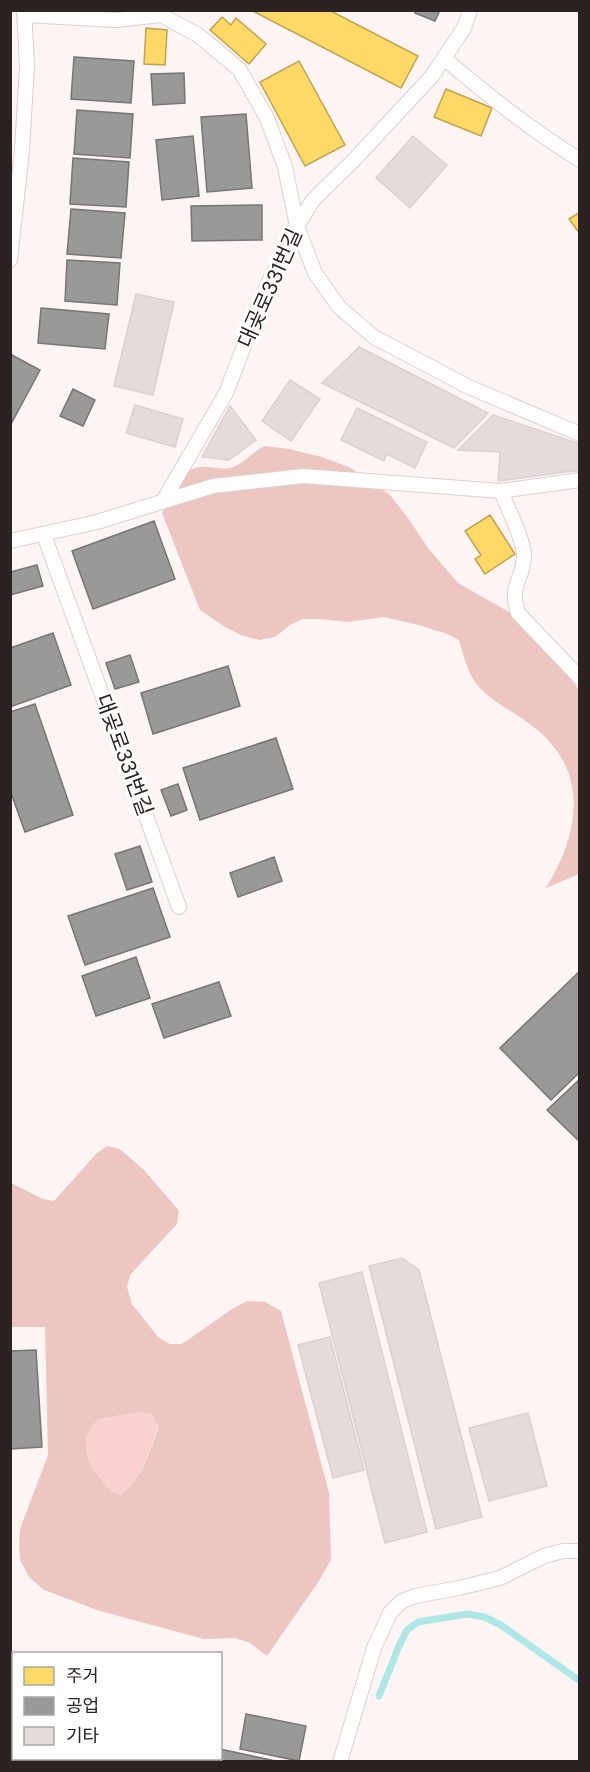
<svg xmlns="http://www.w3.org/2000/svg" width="590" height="1772" viewBox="0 0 590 1772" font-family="'DM Sans','Noto Sans KR',sans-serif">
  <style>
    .green { fill: #fad1ce }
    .forest { fill: #edc5c1; fill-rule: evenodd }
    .homes { fill: #ffd966; stroke: #c0a251; stroke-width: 1.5 }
    .industry { fill: #999; stroke: #787575; stroke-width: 1.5 }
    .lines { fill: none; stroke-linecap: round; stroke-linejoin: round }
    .stream { stroke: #aee7e5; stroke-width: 7 }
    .building { fill: #e4dbda; stroke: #dad1d0; stroke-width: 1.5 }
    .lane-casing { stroke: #dad1d0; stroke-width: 16 }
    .lane { stroke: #fffefd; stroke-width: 14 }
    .labels { text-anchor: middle; stroke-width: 6; stroke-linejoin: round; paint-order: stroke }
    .street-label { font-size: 21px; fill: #2c2221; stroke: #fff }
  </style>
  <rect width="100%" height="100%" fill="#fcf5f4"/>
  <path class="green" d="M 139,1412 L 153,1415 L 159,1427 C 149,1451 141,1479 121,1495 L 111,1491 L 93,1470 L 86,1451 L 86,1438 L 91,1427 L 99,1419 Z"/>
  <path class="forest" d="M 265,446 L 289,449 L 322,457 L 351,468 L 390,495 L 408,518 L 428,548 L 458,583 L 509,612 L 575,684 L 579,691 L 579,874 L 546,888 C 581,831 590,769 531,725 C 512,710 486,700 473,679 C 466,667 463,653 459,640 L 447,634 L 419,625 L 384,617 L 348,622 L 320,619 L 303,619 L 290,625 L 275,637 L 259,640 L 241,635 L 225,627 L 200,610 L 162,513 L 190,470 C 205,462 219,472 233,467 C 244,464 253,451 265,446 Z
    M 107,1146 L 120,1149 L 145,1171 L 179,1211 L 177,1224 L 130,1275 L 127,1287 L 132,1304 L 158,1337 L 170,1344 L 182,1344 L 235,1307 L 247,1301 L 265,1302 L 281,1311 L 329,1493 L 331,1560 L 319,1581 L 267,1656 L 250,1643 L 235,1638 L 204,1639 L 100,1611 L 44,1590 L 29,1577 L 20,1560 L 19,1545 L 20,1529 L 48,1455 L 45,1327 L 11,1327 L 11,1183 L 43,1199 L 54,1201 L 96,1154 ZM 139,1412 L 153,1415 L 159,1428 C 150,1450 141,1480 121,1495 L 111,1491 L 93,1470 L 86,1451 L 86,1438 L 91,1427 L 99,1419 Z"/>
  <path class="homes" d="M 251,10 L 329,10 L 418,56 L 401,88 Z
    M 222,17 L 231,25 L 236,18 L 266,44 L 249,64 L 210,30 Z
    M 146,28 L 167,30 L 165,65 L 144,64 Z
    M 299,61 L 345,145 L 305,166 L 260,82 Z
    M 446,89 L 492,108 L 481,136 L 434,117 Z
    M 580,212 L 580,234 L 569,219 Z
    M 490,515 L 515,554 L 485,574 L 475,559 L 481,555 L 465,531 Z"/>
  <path class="industry" d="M 416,10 L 440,10 L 435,21 L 415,13 Z
    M 74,57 L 134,61 L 131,103 L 71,99 Z
    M 184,73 L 185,103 L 153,105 L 151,74 Z
    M 77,110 L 133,114 L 130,158 L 74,154 Z
    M 246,114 L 252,188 L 207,192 L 201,117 Z
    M 193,136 L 199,196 L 162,200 L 156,140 Z
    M 73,158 L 129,162 L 126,207 L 70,204 Z
    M 262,205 L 262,240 L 192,241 L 191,206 Z
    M 71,209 L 125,213 L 121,258 L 67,254 Z
    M 67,260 L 120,263 L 117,305 L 65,301 Z
    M 41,308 L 109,314 L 105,349 L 38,343 Z
    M 10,354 L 40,370 L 10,426 Z
    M 73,389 L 95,400 L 83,426 L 60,416 Z
    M 154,521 L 175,579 L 93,609 L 72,551 Z
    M 37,565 L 43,586 L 10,595 L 10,572 Z
    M 53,633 L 71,685 L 10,707 L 10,648 Z
    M 130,655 L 139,682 L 115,689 L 106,663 Z
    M 228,666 L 240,706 L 153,734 L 141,693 Z
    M 35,704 L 73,815 L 25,832 L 10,790 L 10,712 Z
    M 276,738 L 293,789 L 200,820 L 183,768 Z
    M 178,784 L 187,810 L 171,816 L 161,790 Z
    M 140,846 L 152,882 L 127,890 L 115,854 Z
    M 274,857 L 282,881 L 238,897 L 230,873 Z
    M 153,888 L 170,937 L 85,965 L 68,916 Z
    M 136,957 L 150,998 L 96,1016 L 82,976 Z
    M 580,971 L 580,1072 L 551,1100 L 500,1048 Z
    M 219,982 L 231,1016 L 164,1038 L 152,1004 Z
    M 580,1079 L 580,1142 L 547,1110 Z
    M 36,1350 L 42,1447 L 10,1449 L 10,1351 Z
    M 246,1714 L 306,1726 L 299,1761 L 240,1749 Z
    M 220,1749 L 280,1762 L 79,1762 L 79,1758 L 220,1758 Z"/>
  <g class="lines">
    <path class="stream" d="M 379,1696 L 399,1646 L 407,1630 L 418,1622 L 467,1614 L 484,1617 L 501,1625 L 580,1681"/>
  </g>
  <path class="building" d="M 413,136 L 447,165 L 410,208 L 376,178 Z
    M 136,294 L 174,302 L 153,395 L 114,386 Z
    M 359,347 L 488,413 L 454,448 L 322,383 Z
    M 290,380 L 320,399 L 291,441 L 262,421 Z
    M 135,405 L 183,419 L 175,447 L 126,433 Z
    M 230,406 L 256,440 L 229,460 L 202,457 Z
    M 357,408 L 427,442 L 415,468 L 387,454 L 384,461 L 341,440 Z
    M 493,415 L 580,444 L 580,470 L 498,481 L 500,452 L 458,450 Z
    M 402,1258 L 419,1270 L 482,1517 L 436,1529 L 369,1266 Z
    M 362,1272 L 427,1532 L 385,1543 L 319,1283 Z
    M 330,1337 L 364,1470 L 333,1478 L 298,1345 Z
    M 528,1413 L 547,1486 L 489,1501 L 469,1428 Z"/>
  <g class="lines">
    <defs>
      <path id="lane" d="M 25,15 L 117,20 L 161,15 L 198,35 L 239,69 L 267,118 L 285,167 L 297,226 L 315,273 L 339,307 L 374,337 L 469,387 L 580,434
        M 444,58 C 487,95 531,130 580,160
        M 10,260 L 22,151 L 27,65 L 24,10
        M 501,491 C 507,507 525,541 524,558 C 522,582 509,584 518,613 L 580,678
        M 163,501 L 226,393 L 266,288 L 297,226 L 313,200 L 353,161 L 432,76 L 464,28 L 470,10
        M 44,535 L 179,907
        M 10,541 L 97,522 L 213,486 L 303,476 L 501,491 L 580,480
        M 340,1762 L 374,1648 L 390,1613 L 402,1601 L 415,1596 L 459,1588 L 500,1578 L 544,1556 L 563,1551 L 580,1551"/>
    </defs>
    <use href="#lane" class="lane-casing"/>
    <use href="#lane" class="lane"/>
  </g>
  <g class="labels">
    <g class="street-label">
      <text transform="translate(270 288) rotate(-66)" y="7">대곶로331번길</text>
      <text transform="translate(124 755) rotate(70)" y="7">대곶로331번길</text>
    </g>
  </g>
  <rect width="590" height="1772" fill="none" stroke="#2c2221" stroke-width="24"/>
  <rect x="12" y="1652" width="210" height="108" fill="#ffffff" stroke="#aba7a6" stroke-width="1.5"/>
  <rect x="24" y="1667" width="30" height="18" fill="#ffd966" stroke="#aba7a6" stroke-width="1.5"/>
  <text x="66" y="1682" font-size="18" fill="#2c2221">주거</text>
  <rect x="24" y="1697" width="30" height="18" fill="#999999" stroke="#aba7a6" stroke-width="1.5"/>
  <text x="66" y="1712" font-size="18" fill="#2c2221">공업</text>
  <rect x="24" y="1727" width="30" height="18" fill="#e4dbda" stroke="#aba7a6" stroke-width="1.5"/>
  <text x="66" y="1742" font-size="18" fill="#2c2221">기타</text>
</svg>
